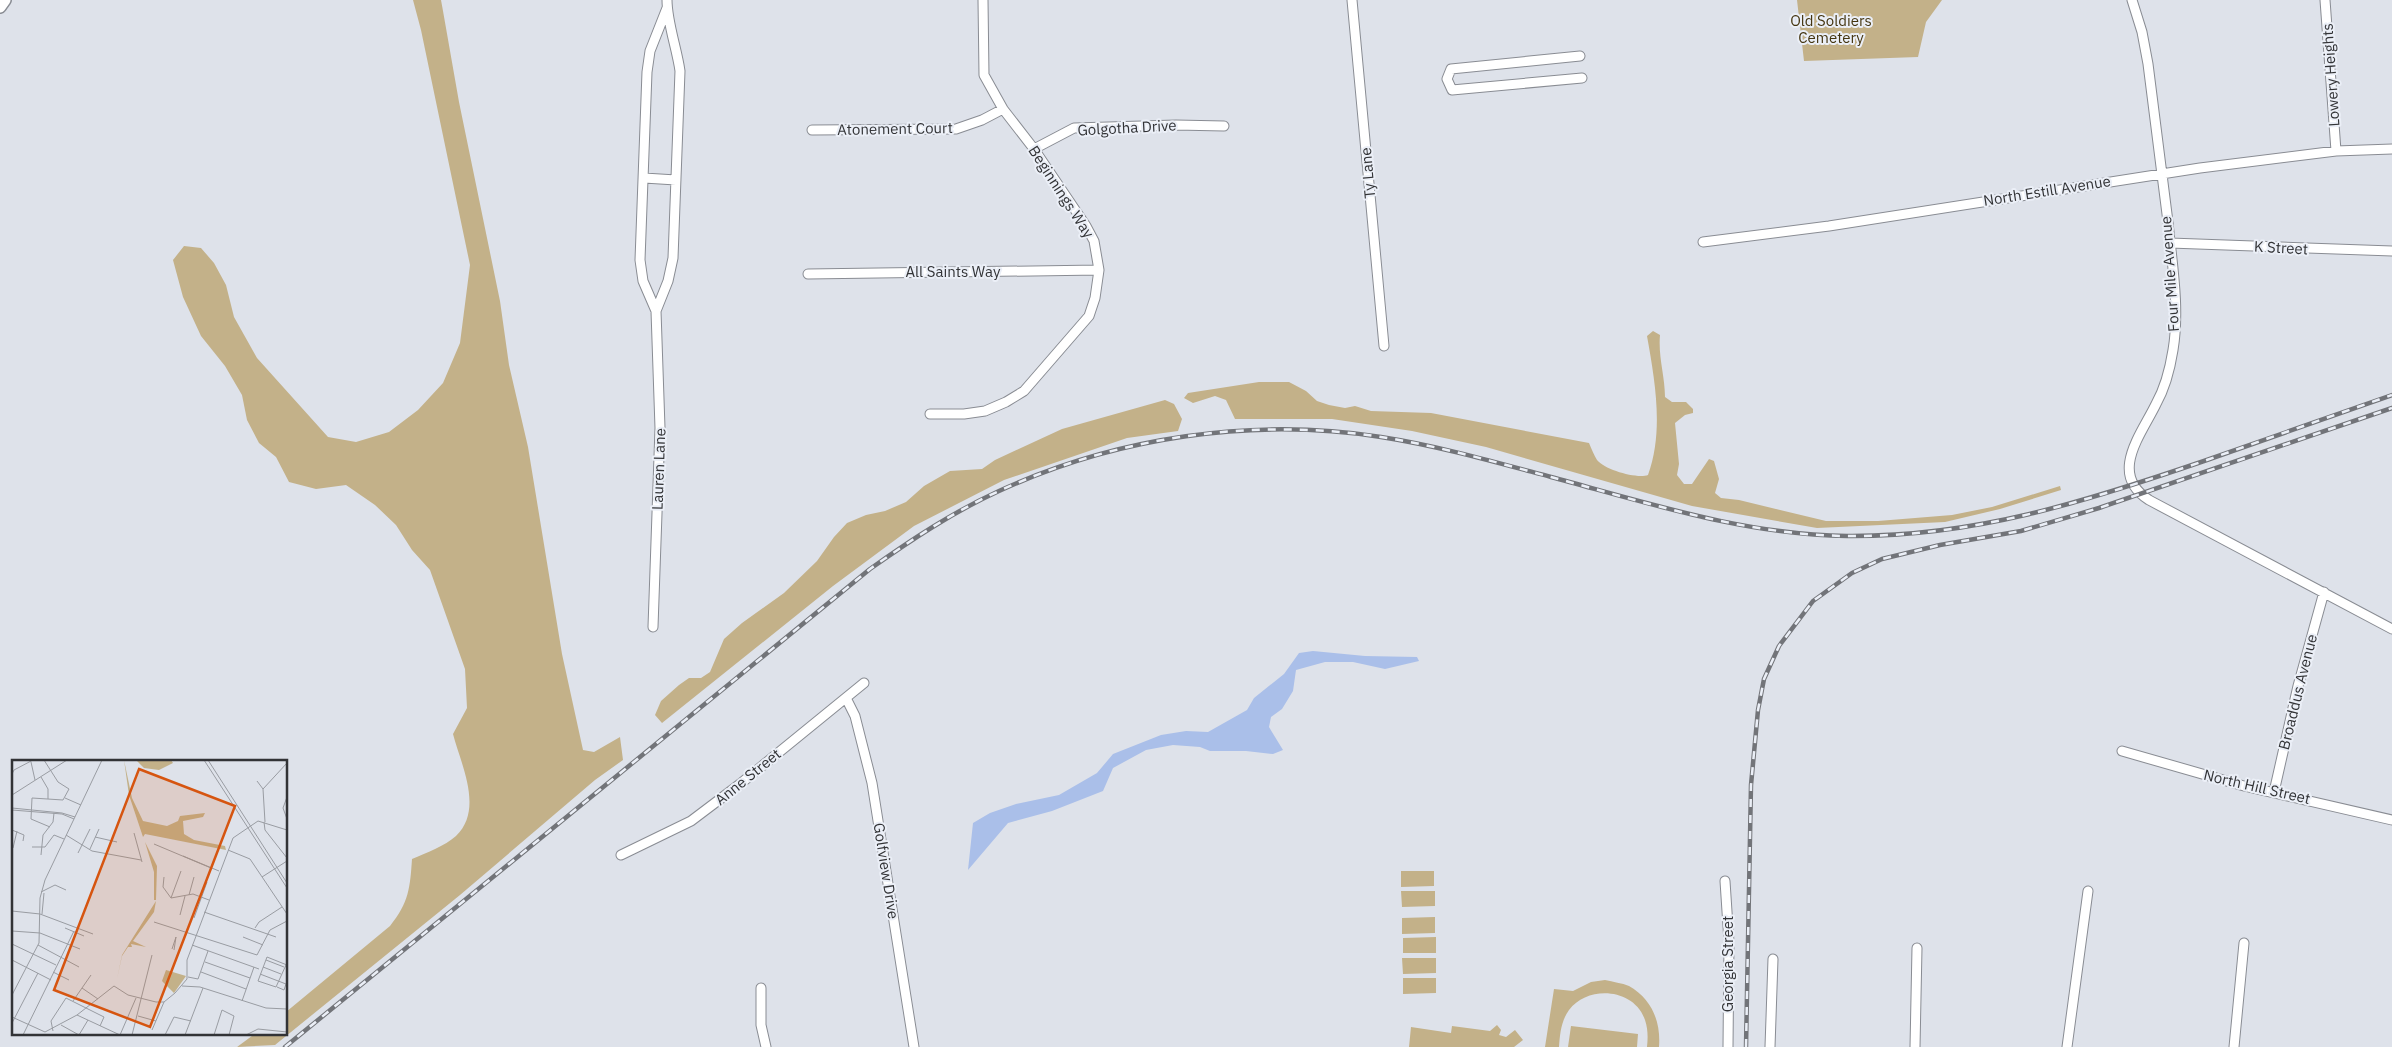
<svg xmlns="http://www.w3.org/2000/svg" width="2392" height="1047" viewBox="0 0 2392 1047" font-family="'IBM Plex Sans',sans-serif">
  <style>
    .green { fill: #c3b189 }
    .water { fill: #aabfe9 }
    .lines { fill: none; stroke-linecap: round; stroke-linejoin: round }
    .minor-casing { stroke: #898c93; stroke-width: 11 }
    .major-casing { stroke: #898c93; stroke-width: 14 }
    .minor { stroke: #fff; stroke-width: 9 }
    .major { stroke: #fff; stroke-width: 11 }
    .rail-casing { stroke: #727479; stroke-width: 4.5 }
    .rail { stroke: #ebeff7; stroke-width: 2.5; stroke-dasharray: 8; stroke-linecap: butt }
    .labels { text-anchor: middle; stroke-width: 4; stroke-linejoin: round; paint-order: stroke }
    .park-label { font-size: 15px; fill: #443510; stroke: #ebeff7 }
    .street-label { font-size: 15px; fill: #323336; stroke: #ebeff7 }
    .inset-road { fill: none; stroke: #999ca2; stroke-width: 1 }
    .view { fill: #d65510; fill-opacity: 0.15; stroke: #d65510; stroke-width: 2.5 }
    .inset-edge { fill: none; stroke: #323336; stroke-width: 2.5 }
  </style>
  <rect width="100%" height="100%" fill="#dee2ea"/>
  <path class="green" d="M 413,0 L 441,0 L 443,11 L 459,102 L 500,301 L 509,365 L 528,447 L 562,654 L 583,750 L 594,752 L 620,737 L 623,760 L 595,780 L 460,895 L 275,1045 L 237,1047 L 256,1033 L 286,1033 L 286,1012 L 390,926 C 409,902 410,888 412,859 C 426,853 445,846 456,836 C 484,809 461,765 453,734 L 467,708 L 465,669 L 430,570 L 412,550 L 396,525 L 375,505 L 346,485 L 316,489 L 289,482 L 276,457 L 259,443 L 247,420 L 242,395 L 225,366 L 201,336 L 183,297 L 173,260 L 184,246 L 201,248 L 214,263 L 226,285 L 234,317 L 257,358 L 328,437 L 356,442 L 389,432 L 418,410 L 443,383 L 460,343 L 470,265 L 421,30 Z
    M 1797,0 L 1942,0 L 1926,22 L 1918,57 L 1804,61 Z
    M 1653,331 L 1660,335 C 1658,357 1665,376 1665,397 L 1672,402 L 1686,402 L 1693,409 L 1693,413 L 1685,415 L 1675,423 L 1679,464 L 1677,475 L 1684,484 L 1692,484 L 1709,459 L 1714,461 L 1719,479 L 1715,493 L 1721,498 L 1739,500 L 1826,521 L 1878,521 L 1952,515 L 1992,507 L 2060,486 L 2061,490 L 2000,509 L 1945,522 L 1817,528 L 1692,506 L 1486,447 L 1412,431 L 1332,419 L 1235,419 L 1226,400 L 1215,396 L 1193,403 L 1184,398 L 1188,393 L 1259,382 L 1289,382 L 1306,391 L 1317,401 L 1329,405 L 1345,408 L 1355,406 L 1371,411 L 1431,413 L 1589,443 C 1591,448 1594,455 1597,460 C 1605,470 1637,479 1648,475 C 1664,431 1655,381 1647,336 Z
    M 1165,400 L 1174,404 L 1182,419 L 1178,431 L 1127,438 L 1004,480 L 914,526 L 833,586 L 662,723 L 655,715 L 661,701 L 679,685 L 689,678 L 701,678 L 710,672 L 724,639 L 742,623 L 784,593 L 817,561 L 834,537 L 847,523 L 866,515 L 885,511 L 906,502 L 924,486 L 950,471 L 982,469 L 995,460 L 1062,429 Z
    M 1401,871 L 1434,871 L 1434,886 L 1401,887 Z
    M 1401,891 L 1435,891 L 1435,906 L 1402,907 Z
    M 1435,917 L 1435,933 L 1402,934 L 1402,918 Z
    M 1436,937 L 1436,953 L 1403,953 L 1403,938 Z
    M 1402,958 L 1436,958 L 1436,973 L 1403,974 Z
    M 1403,978 L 1436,978 L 1436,993 L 1403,994 Z
    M 1605,980 C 1613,982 1622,983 1629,986 C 1652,999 1661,1022 1659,1047 L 1647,1047 C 1648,1038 1648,1029 1645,1020 C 1634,988 1588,985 1569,1010 C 1561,1021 1560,1034 1559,1047 L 1545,1047 L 1554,989 L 1573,991 L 1591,982 Z
    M 1497,1025 L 1501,1030 L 1499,1035 L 1506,1037 L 1515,1030 L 1523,1040 L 1514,1047 L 1409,1047 L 1411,1027 L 1451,1033 L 1452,1026 L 1490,1031 Z
    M 1571,1026 L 1638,1034 L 1637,1047 L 1568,1047 Z"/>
  <path class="water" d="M 1313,651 L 1365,656 L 1417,657 L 1419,661 L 1385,669 L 1353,662 L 1325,662 L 1296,670 L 1293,691 L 1282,709 L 1271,717 L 1269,727 L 1283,750 L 1273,754 L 1246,751 L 1210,751 L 1200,747 L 1173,745 L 1146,750 L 1113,768 L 1103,791 L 1052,811 L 1008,823 L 968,870 L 973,823 L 990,813 L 1016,804 L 1059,795 L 1097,773 L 1113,754 L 1161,735 L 1186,731 L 1208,732 L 1247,710 L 1254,698 L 1284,674 L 1299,653 Z"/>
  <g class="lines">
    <defs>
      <path id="minor" d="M 1352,0 L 1384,346
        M 2132,0 L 2142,32 L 2148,64 C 2155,117 2161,169 2168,222 C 2172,264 2180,308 2173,350 C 2170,369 2165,388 2156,404 C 2141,435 2108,474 2149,500 L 2392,629
        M 2325,0 L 2336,151
        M 1580,56 L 1451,69 L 1447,79 L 1452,90 L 1582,78
        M 812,130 L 956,129 L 982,120 L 1003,109
        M 1034,149 L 1074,128 L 1176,125 L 1224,126
        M 644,178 L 676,180
        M 1703,242 L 1829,226 L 2200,168 L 2336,151 L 2392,149
        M 2170,243 L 2392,251
        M 808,274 L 1099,270
        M 656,311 L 643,281 L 640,260 L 647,72 L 650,51 L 667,8
        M 930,414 L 964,414 L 985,411 L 1006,402 L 1024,391 L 1089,316 L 1095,298 L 1099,270 L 1094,241 L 1086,226 L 1034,149 L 1003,109 L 984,75 L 983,0
        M 653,627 L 660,428 L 656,311 L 668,281 L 673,258 L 680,71 C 677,49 667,22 667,0
        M 846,698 L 855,716 L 872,783 L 914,1047
        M 2122,751 L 2244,786 L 2392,820
        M 2274,792 L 2298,686 L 2324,592
        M 621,855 L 691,821 L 740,784 L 864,683
        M 1725,881 L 1729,942 L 1728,1047
        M 761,988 L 761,1025 L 766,1047
        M 1770,1047 L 1773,959
        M 1915,1047 L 1917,948
        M 2067,1047 L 2088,891
        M 2234,1047 L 2244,943"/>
      <path id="major" d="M 0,7 L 5,0"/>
    </defs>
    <use href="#minor" class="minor-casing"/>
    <use href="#major" class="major-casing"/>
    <use href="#minor" class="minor"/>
    <use href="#major" class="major"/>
    <defs>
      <path id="rail" d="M 285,1047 L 870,569 C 911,540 953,512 999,491 C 1116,437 1253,417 1381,437 C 1439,446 1495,462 1551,477 C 1648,503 1746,535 1847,536 C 1975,537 2084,502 2204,461 C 2266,439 2329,417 2392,395
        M 1746,1047 L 1751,785 L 1758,710 L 1764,679 L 1779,646 L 1813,601 L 1852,573 L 1882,559 L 1940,545 L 2021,531 L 2099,508 L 2392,408"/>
    </defs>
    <use href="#rail" class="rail-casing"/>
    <use href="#rail" class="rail"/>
  </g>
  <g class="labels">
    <g class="park-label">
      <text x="1831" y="26">Old Soldiers<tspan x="1831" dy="17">Cemetery</tspan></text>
    </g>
    <g class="street-label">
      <text transform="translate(2331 75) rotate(-94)" y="5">Lowery Heights</text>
      <text transform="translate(1127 128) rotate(-3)" y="5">Golgotha Drive</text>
      <text transform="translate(895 129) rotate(-1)" y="5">Atonement Court</text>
      <text transform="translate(1368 173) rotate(-95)" y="5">Ty Lane</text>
      <text transform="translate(2047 191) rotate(-9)" y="5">North Estill Avenue</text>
      <text transform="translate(1061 192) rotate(57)" y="5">Beginnings Way</text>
      <text transform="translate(2281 248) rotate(3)" y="5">K Street</text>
      <text x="953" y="277">All Saints Way</text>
      <text transform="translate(2170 274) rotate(-94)" y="5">Four Mile Avenue</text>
      <text transform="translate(659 469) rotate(-88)" y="5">Lauren Lane</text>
      <text transform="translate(2298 692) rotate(-76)" y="5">Broaddus Avenue</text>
      <text transform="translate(748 777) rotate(-39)" y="5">Anne Street</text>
      <text transform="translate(2257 787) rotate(13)" y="5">North Hill Street</text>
      <text transform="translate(886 871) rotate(81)" y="5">Golfview Drive</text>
      <text transform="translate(1728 964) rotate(-90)" y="5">Georgia Street</text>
    </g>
  </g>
  <g transform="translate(12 760)">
    <rect width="275" height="275" fill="#dee2ea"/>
    <path d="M 112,0 L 120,38 L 131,61 L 155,66 L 166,61 L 168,56 L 193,53 L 191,57 L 171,61 L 172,74 L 182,80 L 213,86 L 214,90 L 133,74 L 131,77 L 117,35 ZM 124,0 L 159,0 L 161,3 L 147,10 L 132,8 ZM 133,82 L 145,106 L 144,140 L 142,140 L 142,112 ZM 144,141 L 142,152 L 121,181 L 134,187 L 119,184 L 120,187 L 116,187 L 110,196 L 105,219 L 110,195 ZM 154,210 L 174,216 L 162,233 L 150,221 Z" fill="#c3b189"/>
    <path class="inset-road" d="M 32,0 L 46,22 L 57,29 L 51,40 L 20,38 L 19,59 L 38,67M 192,0 L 275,128M 196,0 L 275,123M 19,2 L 23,20M 0,14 L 2,10 L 21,0M 29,17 L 36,29 L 36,39M 245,21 L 251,29 L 253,62M 251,29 L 275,3M 0,35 L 55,0M 275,37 L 271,48 L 275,59M 53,38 L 69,45M 0,48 L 50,53 L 63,57M 0,50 L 50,54 L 62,59M 252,62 L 253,70 L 275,98M 0,70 L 12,75 L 11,81M 122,73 L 130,102M 54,75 L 80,91 L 129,100M 83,77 L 105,82M 142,84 L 199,108M 20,87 L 33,87 L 42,75 L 52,79M 1,88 L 5,71M 78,89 L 87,69M 216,90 L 238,99 L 275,154M 66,93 L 78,69M 29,95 L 31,75 L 41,62 L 42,53M 171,96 L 207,111M 152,117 L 151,127 L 159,138 L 181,134 L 197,140M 250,117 L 275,101M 29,132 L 43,125 L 54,130M 177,135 L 182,117M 159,138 L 169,111M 0,151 L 28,154 L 81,174M 192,152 L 264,177M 30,154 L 32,133M 168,155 L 173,136M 182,158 L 195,122M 142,162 L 245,195 L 258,170 L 275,161M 53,168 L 72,176M 243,168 L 247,162 L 270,147M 0,171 L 28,173 L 68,189M 231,177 L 251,185M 0,184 L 44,205M 26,185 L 67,207M 180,185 L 247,209M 160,189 L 164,177 L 162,190M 0,200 L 39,220M 254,200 L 272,207M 193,202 L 238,218M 274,205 L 264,227 L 246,221 L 255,197 L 275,205M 251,207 L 269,214M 41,212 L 57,220M 189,212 L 234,229M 248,214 L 274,224 L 272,230 L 265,227M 176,217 L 186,219 L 196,191M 170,226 L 188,227 L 254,248 L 275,249M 70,228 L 86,239M 0,235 L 27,183 L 28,138 L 33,120 L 90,0M 61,241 L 79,215M 230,241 L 242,207M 65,255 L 102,226 L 116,235 L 144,242 L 152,242 L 163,233 L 175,219 L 175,200 L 221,78 L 246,61 L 275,70M 126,256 L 144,261M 0,257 L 33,272 L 65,255 L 108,275M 0,263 L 26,213M 49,265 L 67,275M 140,270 L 152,242M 41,271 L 39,261 L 54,238 L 92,257 L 88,266M 11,275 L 62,171M 67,275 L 76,260M 108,275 L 124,238M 120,275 L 140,195M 153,275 L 162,257 L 179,261M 173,275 L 191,228M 202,275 L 210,250 L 222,256 L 217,275M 234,275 L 246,269 L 275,272"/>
    <path class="view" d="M 127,9 L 223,46 L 138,267 L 42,230 Z"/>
    <rect width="275" height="275" class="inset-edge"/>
  </g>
</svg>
